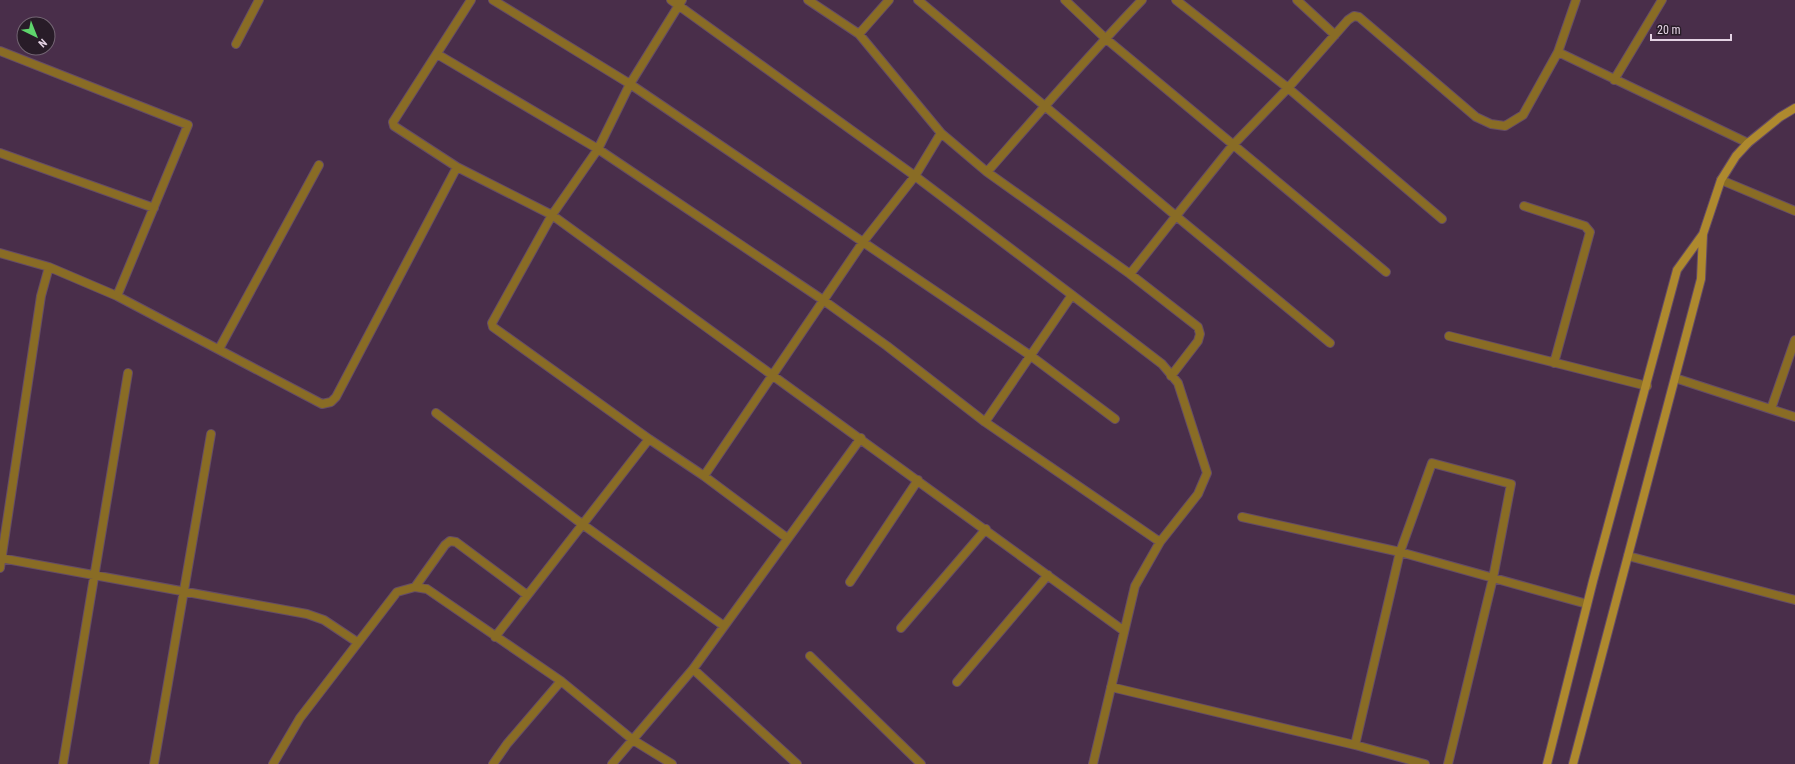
<svg xmlns="http://www.w3.org/2000/svg" width="1795" height="764" viewBox="0 0 1795 764" font-family="'Roboto Condensed',sans-serif">
  <style>
    .lines { fill: none; stroke-linecap: round; stroke-linejoin: round }
    .street-casing { stroke: #654c66; stroke-width: 10 }
    .secondary-casing { stroke: #654c66; stroke-width: 10 }
    .street { stroke: #896c25; stroke-width: 8 }
    .secondary { stroke: #ae892e; stroke-width: 8 }
  </style>
  <rect width="100%" height="100%" fill="#492e4a"/>
  <g class="lines">
    <defs>
      <path id="street" d="M 493,0 L 630,84 L 1031,356 L 1115,419
        M 671,0 L 915,176 L 1072,295
        M 808,0 L 859,34 L 889,0
        M 918,0 L 1176,216 L 1130,274 L 987,172 C 1038,114 1088,56 1142,0
        M 1065,0 L 1105,38 L 1386,272
        M 1176,0 L 1288,88 L 1442,219
        M 1297,0 L 1335,35
        M 859,34 L 941,133
        M 236,44 L 259,0
        M 0,51 L 188,125 L 117,296
        M 1558,52 L 1576,0
        M 437,54 L 598,149 L 823,300 L 887,346 L 985,422
        M 1614,80 L 1662,0
        M 0,153 L 154,208
        M 457,167 L 552,215 L 598,149 L 630,84 L 682,0
        M 1721,180 L 1795,211
        M 1524,206 L 1585,226 L 1590,232 L 1554,363
        M 0,253 L 49,267 L 117,296 L 322,404 L 331,402 L 336,397 L 457,167 L 394,126 L 393,122 L 471,0
        M 1130,274 L 1198,327 L 1200,334 L 1198,341 L 1171,376
        M 1449,336 L 1647,386
        M 1330,343 L 1176,216 L 1233,145 L 1288,88 L 1348,20 L 1354,16 L 1359,17 L 1476,117 L 1491,124 L 1505,126 L 1523,115 L 1558,52 L 1748,143
        M 219,349 L 319,165
        M 1675,378 L 1795,417
        M 1771,409 L 1795,340
        M 436,413 L 582,524 L 724,626
        M 649,439 L 493,327 L 492,323 L 552,215 L 1124,631
        M 704,476 L 787,538
        M 1242,517 L 1400,552 L 1587,604
        M 1628,556 L 1795,600
        M 0,558 L 307,614 L 324,620 L 357,642
        M 0,568 L 41,296 L 49,267
        M 850,582 L 918,480
        M 415,587 L 445,545 L 450,541 L 456,542 L 527,595
        M 901,628 L 986,529
        M 495,637 L 649,439 L 704,476 L 863,242 L 915,176 L 941,133 L 987,172
        M 810,656 L 921,764
        M 693,669 L 797,764
        M 957,682 L 1048,575
        M 1111,687 L 1355,745
        M 63,764 L 128,373
        M 154,764 L 211,434
        M 273,764 L 300,718 L 397,592 L 415,587 L 427,589 L 561,681 L 633,740 L 672,764
        M 493,764 L 507,744 L 561,681
        M 612,764 L 693,669 L 861,438
        M 1093,764 L 1135,586 L 1160,542 L 1198,494 L 1207,473 L 1178,383 L 1162,364 L 1072,295 L 985,422 L 1160,542
        M 1425,764 L 1355,745 L 1400,552 L 1432,463 L 1511,484 L 1493,578 L 1448,764"/>
      <path id="secondary" d="M 1547,764 L 1593,581 L 1677,270 L 1703,234
        M 1573,764 L 1701,279 L 1703,234 L 1721,180 L 1736,156 L 1748,143 L 1780,117 L 1795,108"/>
    </defs>
    <use href="#street" class="street-casing"/>
    <use href="#secondary" class="secondary-casing"/>
    <use href="#street" class="street"/>
    <use href="#secondary" class="secondary"/>
  </g>
  <g transform="translate(36 36) rotate(137)"><circle r="19" fill="#281c28" stroke="#736573"/>
  <path d="M0-3L7 15L0 10L-7 15Z" fill="#5ed56c"/>
  <text y="-6" font-size="11" font-weight="bold" text-anchor="middle" fill="#e4d3e4">N</text>
  </g>
  <path d="M1651 34v6h80v-6" fill="none" stroke="#e4d3e4" stroke-width="2"/>
  <text x="1657" y="34" font-size="12" fill="#e4d3e4" stroke="#281c28" stroke-width="3" paint-order="stroke">20 m</text>
</svg>
